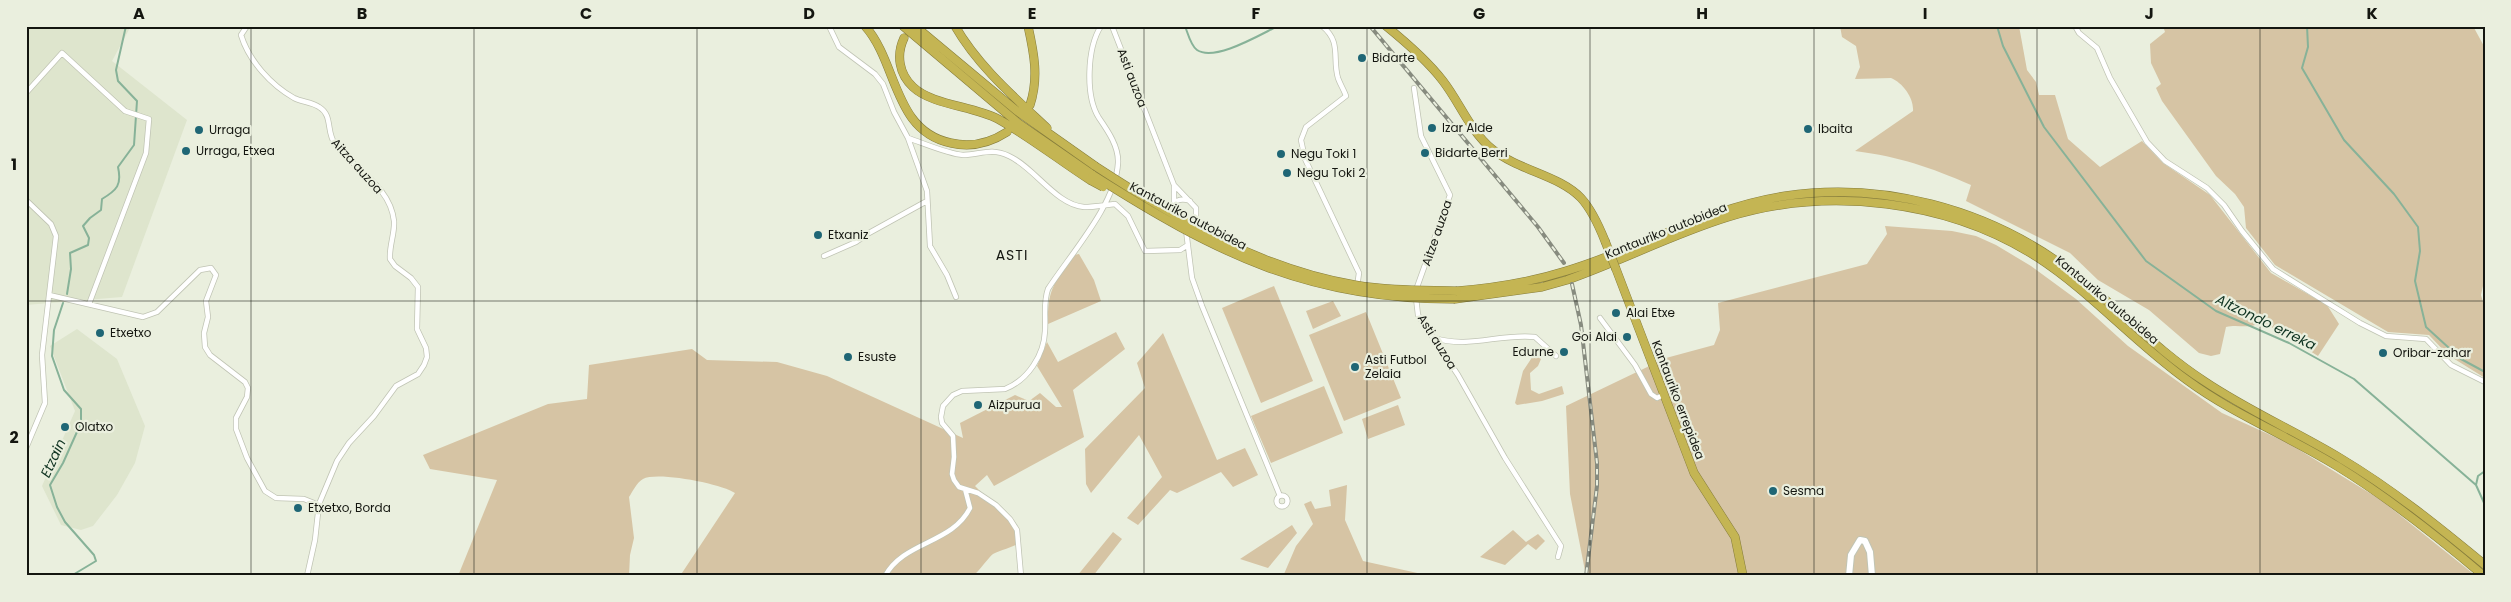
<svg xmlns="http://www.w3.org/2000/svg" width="2511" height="602" viewBox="0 0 2511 602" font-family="Poppins,sans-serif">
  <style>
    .built { fill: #dee5cd }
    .green { fill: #d6c4a4 }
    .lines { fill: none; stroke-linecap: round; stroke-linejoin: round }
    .stream { stroke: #87b298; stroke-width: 2 }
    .street-casing { stroke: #c0c4b4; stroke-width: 6 }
    .secondary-casing { stroke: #c0c4b4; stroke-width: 8 }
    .highway-casing { stroke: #867d3c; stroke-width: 9 }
    .street { stroke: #fff; stroke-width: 4.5 }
    .secondary { stroke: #fff; stroke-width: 6 }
    .highway { stroke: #c4b553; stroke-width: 8 }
    .rail-casing { stroke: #878b7f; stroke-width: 4 }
    .rail { stroke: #eaefde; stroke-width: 2; stroke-dasharray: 5.5; stroke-linecap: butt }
    .highway-bridge-casing { stroke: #867d3c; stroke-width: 9; stroke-linecap: butt }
    .highway-bridge { stroke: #c4b553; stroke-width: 8 }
    .grid { fill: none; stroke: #141610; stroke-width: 1; stroke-opacity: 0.55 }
    .poi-dot { fill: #1f6675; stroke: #eaefde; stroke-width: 2 }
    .labels { text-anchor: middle; stroke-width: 4.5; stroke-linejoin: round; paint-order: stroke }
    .poi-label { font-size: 12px; fill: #141610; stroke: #eaefde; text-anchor: start }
    .street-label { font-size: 12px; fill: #141610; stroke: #eaefde }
    .neighbourhood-label { font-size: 14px; letter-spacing: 1px; fill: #141610; stroke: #eaefde }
    .water-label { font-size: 14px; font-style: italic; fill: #0f3321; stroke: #eaefde }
    .neatline { fill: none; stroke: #141610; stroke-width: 2 }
    .grid-label { font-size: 16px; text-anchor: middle; font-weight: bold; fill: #141610 }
  </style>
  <rect width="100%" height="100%" fill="#eaefde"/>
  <path class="built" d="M 26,26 L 131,26 L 112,61 L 187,120 L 122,297 L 26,305 Z
    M 77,329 L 117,359 L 145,426 L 135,463 L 117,495 L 93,526 L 81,530 L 61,525 L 42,486 L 75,411 L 50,346 Z"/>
  <path class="green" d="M 1840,26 L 2019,26 L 2027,70 L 2036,82 L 2039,95 L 2055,95 L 2068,139 L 2100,167 L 2142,141 L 2163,163 L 2210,195 L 2271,273 L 2327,305 L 2339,324 L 2318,356 L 2255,317 L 2257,324 C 2247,329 2238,324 2226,327 L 2220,354 L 2211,356 L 2199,353 L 2149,310 L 2098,280 L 2070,253 L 1966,201 L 1971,185 C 1929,167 1901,157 1855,151 L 1913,111 C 1914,98 1903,83 1891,78 L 1855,79 L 1860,67 L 1856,46 L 1842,37 Z
    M 2163,26 L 2473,26 L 2485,48 L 2485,277 L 2481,295 L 2485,309 L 2485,378 L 2448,355 L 2429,335 L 2388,332 L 2275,265 L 2246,228 L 2244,207 L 2235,194 L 2216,176 L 2162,101 L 2156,88 L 2161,84 L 2151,63 L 2150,44 L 2165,32 Z
    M 1885,226 L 1952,231 L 1976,236 L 1996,245 L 2031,266 L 2076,299 L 2128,346 L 2222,413 L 2288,443 L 2381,500 L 2476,576 L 1586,576 L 1570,494 L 1566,406 L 1666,358 L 1714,345 L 1720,330 L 1718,303 L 1867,264 L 1887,234 Z
    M 1079,254 L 1094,280 L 1101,301 L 1048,324 C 1047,289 1055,282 1074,255 Z
    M 1274,286 L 1313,381 L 1261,403 L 1222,308 Z
    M 1333,301 L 1341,316 L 1313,329 L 1306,311 Z
    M 1366,312 L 1401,398 L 1344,421 L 1309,335 Z
    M 1116,332 L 1125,349 L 1073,390 L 1084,437 L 994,486 L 987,475 L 975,486 L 1018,529 L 1020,542 C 1012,548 1002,549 993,554 C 989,557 979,571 973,576 L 680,576 L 735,493 C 722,484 657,471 643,479 C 637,482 633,491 629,497 L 634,538 L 630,555 L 629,576 L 458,576 L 497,480 L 430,469 L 423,455 L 548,404 L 587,399 L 589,365 L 692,349 L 707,360 L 777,362 L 827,376 L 963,438 L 960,423 L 1015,395 L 1029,401 L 1040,393 L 1056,407 L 1062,407 L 1037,366 L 1047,342 L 1058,362 Z
    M 1163,333 L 1217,460 L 1245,448 L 1258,475 L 1233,487 L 1221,472 L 1177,493 L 1170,490 L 1138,525 L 1127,518 L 1162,477 L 1139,435 L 1091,493 L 1086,484 L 1085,449 L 1145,388 L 1137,363 Z
    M 1535,353 L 1541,359 L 1538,366 L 1530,373 L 1531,390 L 1539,394 L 1562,386 L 1564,394 L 1542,401 L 1517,405 L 1515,403 L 1523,371 Z
    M 1324,386 L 1343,433 L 1271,463 L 1251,416 Z
    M 1398,405 L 1405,425 L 1368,439 L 1362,419 Z
    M 1347,485 L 1345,520 L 1363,561 L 1431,576 L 1286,576 L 1284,574 L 1296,546 L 1313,524 L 1304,504 L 1311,501 L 1315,509 L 1331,506 L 1329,490 Z
    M 1292,525 L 1297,533 L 1268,568 L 1240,559 Z
    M 1513,530 L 1526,542 L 1538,534 L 1545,541 L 1536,550 L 1528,544 L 1505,565 L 1480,557 Z
    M 1113,532 L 1122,539 L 1093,576 L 1077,576 Z"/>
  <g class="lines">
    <path class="stream" d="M 1185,26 C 1188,34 1191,46 1197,50 C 1215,62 1261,34 1278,26
      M 1997,26 L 2003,46 L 2044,127 L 2146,261 L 2216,311 L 2289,343 L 2354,379 L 2476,485 L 2485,505
      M 2307,26 L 2308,47 L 2302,68 L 2344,140 L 2394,194 L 2418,227 L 2420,251 L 2415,281 L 2426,327 L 2461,359 L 2485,372
      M 67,294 L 71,269 L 70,253 L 88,245 L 89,238 L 83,226 L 90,218 L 101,210 L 102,199 C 117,190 122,185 118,167 L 134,145 L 137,101 L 118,81 L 116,70 L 126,26
      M 63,303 L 54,330 L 52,356 L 64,390 L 81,409 L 81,423 L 63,463 L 50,485 L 57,507 L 65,522 L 94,555 L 96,561 L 71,576
      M 2476,485 L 2478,476 L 2485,471"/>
    <defs>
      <path id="street" d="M 247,26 L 241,35 C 249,61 271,85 294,98 C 302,102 312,102 319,107 C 333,115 326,132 335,144 C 354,170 390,185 394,221 C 395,233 389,246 390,259 L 395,266 L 411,278 L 418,287 L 417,329 L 426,348 L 427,357 L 424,365 L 418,374 L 396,386 L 374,416 L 349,443 L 337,461 L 319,504 L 315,540 L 307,576
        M 829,26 L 839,47 L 875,74 L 883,84 L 894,112 L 908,138 C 923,143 948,154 963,155 C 980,155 990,147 1009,156 C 1034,167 1056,205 1084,207 C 1094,207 1105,205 1115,204 L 1128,216 L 1145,251 L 1180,250 L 1188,245
        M 1112,26 L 1174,185 L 1174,203
        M 1322,26 C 1342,42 1332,58 1338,78 C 1340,84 1344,90 1346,96 L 1306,127 L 1301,140 L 1305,159 L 1359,273 L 1357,287
        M 2075,26 L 2079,33 L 2097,48 L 2110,78 L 2147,142 L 2165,161 L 2207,188 L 2224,205 L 2242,231 L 2273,269 L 2360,323 L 2386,336 L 2426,339 L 2451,365 L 2485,382
        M 1414,88 L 1421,136 L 1450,195 L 1416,290
        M 26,93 L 62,53 L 125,111 L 149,119 L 146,153 L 89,304
        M 908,138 L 927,191 L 930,246 L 947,275 L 956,297
        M 1175,186 L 1196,208 L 1196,217 L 1190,225
        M 26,200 L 51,224 L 56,236 L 42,355 L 45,403 L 26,448
        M 1170,212 C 1172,201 1180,197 1190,201
        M 1186,230 L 1192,278 L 1202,306 L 1280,496
        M 824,256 L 856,242 L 869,233 L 927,201
        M 49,295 L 143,317 L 157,312 L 200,270 L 211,268 L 216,275 L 206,301 L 208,317 L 204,333 L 205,347 L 210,355 L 245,382 L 248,388 L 247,397 L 236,418 L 236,429 L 247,458 L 265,491 L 276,498 L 304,499 L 319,505
        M 1416,298 L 1418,315 L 1458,375 L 1505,458 L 1561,546 L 1558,557
        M 1600,318 L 1635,365 L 1651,394 L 1657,398 L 1663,395
        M 1435,338 C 1467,349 1502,333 1535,337 L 1556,356
        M1276.5 501a5.5 5.5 0 1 1 11 0a5.5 5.5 0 1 1-11 0Z
        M 885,576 C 904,541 952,544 970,508 L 965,489
        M 1021,576 L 1017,530 L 1010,519 L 996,505 L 978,493 L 959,487 L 954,480 L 952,474 L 954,457 L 953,436 L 942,423 L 941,417 L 943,406 L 953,395 L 962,391 L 1005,389 C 1028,380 1044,355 1045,331 C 1046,316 1043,303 1048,289 C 1070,255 1116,204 1118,163 C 1119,147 1108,131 1099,118 C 1085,96 1087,48 1101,26"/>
      <path id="secondary" d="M 1849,576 L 1851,555 L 1860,540 L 1865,541 L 1870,552 L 1872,576"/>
      <path id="highway" d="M 865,26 C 898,63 893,131 951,143 C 972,148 990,143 1007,132
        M 903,26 L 1018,123 L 1093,175
        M 915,26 L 1017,111 L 1095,166
        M 955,26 C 978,66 1014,97 1047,128
        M 1028,26 C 1034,53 1039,78 1030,105
        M 1386,26 C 1407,43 1427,60 1443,81 C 1460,103 1470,131 1492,149 C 1519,171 1559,175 1581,198 C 1592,210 1599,226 1605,241
        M 904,38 C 896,55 899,74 913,87 C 932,105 973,106 998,119 C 1030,137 1059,160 1090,180
        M 1616,269 L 1694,473 L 1735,537 L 1743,576
        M 1457,291 C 1494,288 1531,282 1566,271 C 1640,249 1707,208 1785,196 C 1882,181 1986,209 2065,267 C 2113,302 2153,348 2204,381 C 2247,410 2295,431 2340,458 C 2392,489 2439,527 2485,565
        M 1455,299 L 1542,287 L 1567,280 C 1621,261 1673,234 1728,217 C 1828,186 1948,200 2037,257 C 2091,292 2134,342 2187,380 C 2233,414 2288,436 2337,466 C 2389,498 2437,536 2484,576"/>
    </defs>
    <use href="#street" class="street-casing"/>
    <use href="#secondary" class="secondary-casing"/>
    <use href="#highway" class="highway-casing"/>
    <use href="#street" class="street"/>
    <use href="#secondary" class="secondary"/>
    <use href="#highway" class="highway"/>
    <defs>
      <path id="rail" d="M 1370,26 L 1538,227 L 1564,263
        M 1572,284 L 1581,325 L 1597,463 L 1597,486 L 1586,576"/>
    </defs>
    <use href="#rail" class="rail-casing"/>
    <use href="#rail" class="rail"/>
    <defs>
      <path id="highway-bridge" d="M 1095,166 C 1175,218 1259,269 1355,285 C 1389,291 1423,290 1457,291
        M 1093,175 C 1214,252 1309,300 1455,299
        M 1090,180 L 1103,187
        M 1605,241 L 1616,269"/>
    </defs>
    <use href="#highway-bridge" class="highway-bridge-casing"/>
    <use href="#highway-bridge" class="highway-bridge"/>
  </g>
  <path class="grid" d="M 251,26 L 251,576M 474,26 L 474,576M 697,26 L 697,576M 921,26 L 921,576M 1144,26 L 1144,576M 1367,26 L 1367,576M 1590,26 L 1590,576M 1814,26 L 1814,576M 2037,26 L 2037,576M 2260,26 L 2260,576M 26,301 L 2485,301"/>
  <g class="poi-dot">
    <circle cx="1362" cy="58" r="5"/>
    <circle cx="1432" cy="128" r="5"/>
    <circle cx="1808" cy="129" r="5"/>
    <circle cx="199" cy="130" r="5"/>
    <circle cx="186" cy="151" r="5"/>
    <circle cx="1425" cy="153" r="5"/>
    <circle cx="1281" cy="154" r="5"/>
    <circle cx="1287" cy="173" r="5"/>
    <circle cx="818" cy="235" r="5"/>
    <circle cx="1616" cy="313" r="5"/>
    <circle cx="100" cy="333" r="5"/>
    <circle cx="1627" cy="337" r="5"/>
    <circle cx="1564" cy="352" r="5"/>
    <circle cx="2383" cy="353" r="5"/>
    <circle cx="848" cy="357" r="5"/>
    <circle cx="1355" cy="367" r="5"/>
    <circle cx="978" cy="405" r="5"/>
    <circle cx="65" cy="427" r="5"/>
    <circle cx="1773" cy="491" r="5"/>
    <circle cx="298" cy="508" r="5"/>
  </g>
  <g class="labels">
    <g class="poi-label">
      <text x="1372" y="62">Bidarte</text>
      <text x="1442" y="132">Izar Alde</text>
      <text x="1818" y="133">Ibaita</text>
      <text x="209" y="134">Urraga</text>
      <text x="196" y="155">Urraga, Etxea</text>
      <text x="1435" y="157">Bidarte Berri</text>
      <text x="1291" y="158">Negu Toki 1</text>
      <text x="1297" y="177">Negu Toki 2</text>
      <text x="828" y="239">Etxaniz</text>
      <text x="1626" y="317">Alai Etxe</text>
      <text x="110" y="337">Etxetxo</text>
      <text x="1617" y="341" text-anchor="end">Goi Alai</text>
      <text x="1554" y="356" text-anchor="end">Edurne</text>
      <text x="2393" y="357">Oribar-zahar</text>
      <text x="858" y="361">Esuste</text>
      <text x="1365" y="364">Asti Futbol<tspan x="1365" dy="14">Zelaia</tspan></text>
      <text x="988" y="409">Aizpurua</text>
      <text x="75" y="431">Olatxo</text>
      <text x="1783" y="495">Sesma</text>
      <text x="308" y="512">Etxetxo, Borda</text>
    </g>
    <g class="street-label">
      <text transform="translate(1132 78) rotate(69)" y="4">Asti auzoa</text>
      <text transform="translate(357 166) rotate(48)" y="4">Aitza auzoa</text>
      <text transform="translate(1188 216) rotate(28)" y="4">Kantauriko autobidea</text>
      <text transform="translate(1666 231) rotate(-22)" y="4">Kantauriko autobidea</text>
      <text transform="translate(1437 233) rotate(-71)" y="4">Aitze auzoa</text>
      <text transform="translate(2107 300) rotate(40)" y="4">Kantauriko autobidea</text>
      <text transform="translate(1437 342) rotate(58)" y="4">Asti auzoa</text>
      <text transform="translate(1678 400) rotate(69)" y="4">Kantauriko errepidea</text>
    </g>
    <g class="neighbourhood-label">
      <text x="1012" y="260">ASTI</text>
    </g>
    <g class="water-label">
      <text transform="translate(2266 322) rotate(26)" y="5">Altzondo erreka</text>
      <text transform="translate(53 458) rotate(-65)" y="5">Etzain</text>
    </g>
  </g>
  <rect width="2511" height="602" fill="none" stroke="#eaefde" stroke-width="55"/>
  <rect x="28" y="28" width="2456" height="546" class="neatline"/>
  <g class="grid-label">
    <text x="139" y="19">A</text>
    <text x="362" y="19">B</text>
    <text x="586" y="19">C</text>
    <text x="809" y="19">D</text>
    <text x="1032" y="19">E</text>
    <text x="1256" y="19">F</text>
    <text x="1479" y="19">G</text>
    <text x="1702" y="19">H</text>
    <text x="1925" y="19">I</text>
    <text x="2149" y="19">J</text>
    <text x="2372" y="19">K</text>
    <text x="14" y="170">1</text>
    <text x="14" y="443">2</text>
  </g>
</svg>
